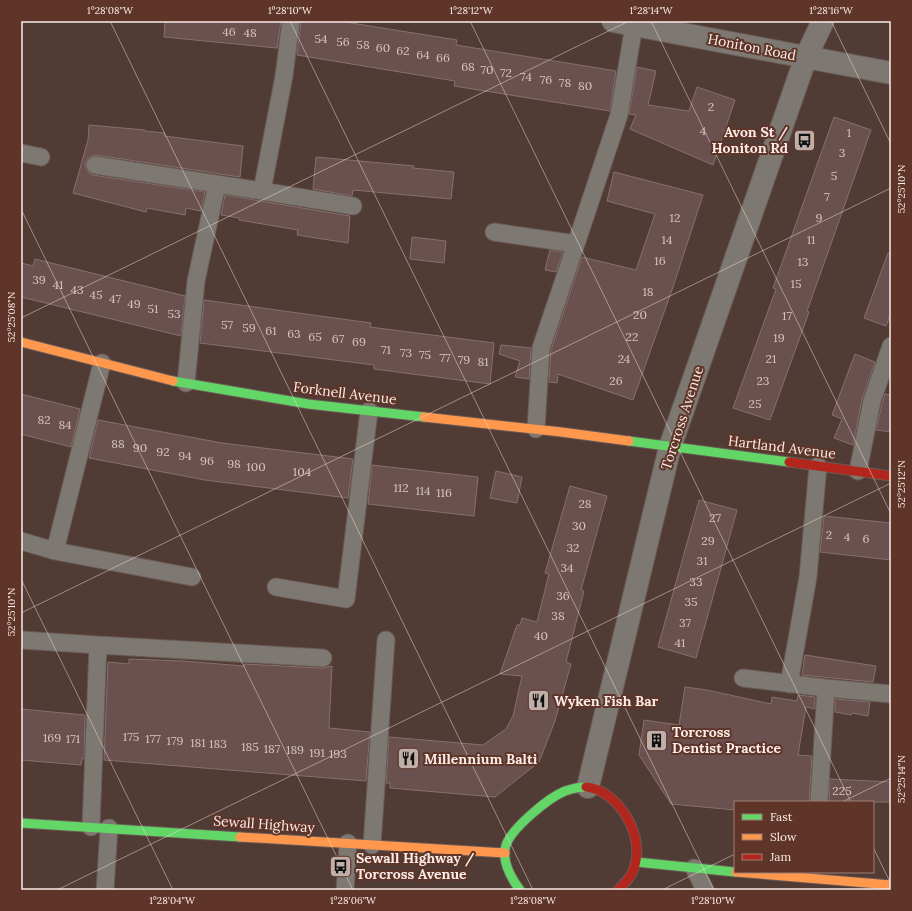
<svg xmlns="http://www.w3.org/2000/svg" width="912" height="911" viewBox="0 0 912 911" font-family="Lora,serif">
  <style>
    .building { fill: #6a504e; stroke: #85716f }
    .lines { fill: none; stroke-linecap: round; stroke-linejoin: round }
    .lane-casing { stroke: #6a5954; stroke-width: 19 }
    .street-casing { stroke: #6a5954; stroke-width: 24 }
    .fast-casing { stroke: #6a5954; stroke-width: 11 }
    .slow-casing { stroke: #6a5954; stroke-width: 11 }
    .jam-casing { stroke: #6a5954; stroke-width: 11 }
    .lane { stroke: #7d7871; stroke-width: 17 }
    .street { stroke: #7d7871; stroke-width: 22 }
    .fast { stroke: #63d668; stroke-width: 9 }
    .slow { stroke: #ff974d; stroke-width: 9 }
    .jam { stroke: #b3261e; stroke-width: 9 }
    .ticks { fill: none; stroke: #fcece7; stroke-width: 1; stroke-opacity: 0.45 }
    .labels { text-anchor: middle; stroke-width: 4; stroke-linejoin: round; paint-order: stroke }
    .number-label { font-size: 12px; fill: #d8c5c1 }
    .street-label { font-size: 14px; fill: #fcece7; stroke: #5e3528 }
    .poi-label { font-size: 14px; font-weight: bold; fill: #fcece7; stroke: #5e3528; text-anchor: start }
    .neatline { fill: none; stroke: #fcece7; stroke-width: 1.5 }
    .ticks-label { font-size: 10px; text-anchor: middle; fill: #fcece7 }
  </style>
  <rect width="100%" height="100%" fill="#513b35"/>
  <path class="building" d="M 165,21 L 281,21 L 277,48 L 164,37 Z
    M 301,21 L 339,21 L 457,40 L 456,45 L 616,71 L 610,111 L 454,86 L 455,81 L 297,55 Z
    M 637,67 L 656,71 L 648,105 L 689,111 L 697,87 L 735,100 L 713,165 L 630,129 L 636,115 L 629,114 Z
    M 834,117 L 871,130 L 826,258 L 807,311 L 809,312 L 770,420 L 733,408 L 776,289 L 773,288 Z
    M 89,125 L 145,130 L 145,131 L 165,133 L 164,136 L 243,146 L 240,177 L 96,155 L 91,156 L 87,159 L 85,163 L 86,168 L 89,173 L 93,175 L 205,192 L 201,211 L 186,208 L 185,215 L 147,208 L 146,212 L 73,193 L 88,140 Z
    M 316,157 L 414,166 L 413,168 L 454,172 L 451,199 L 353,190 L 352,196 L 313,189 Z
    M 614,172 L 703,195 L 673,287 L 633,400 L 558,374 L 557,383 L 549,382 L 551,350 L 582,257 L 636,270 L 655,214 L 607,201 Z
    M 225,195 L 350,216 L 348,243 L 297,235 L 298,230 L 239,220 L 239,218 L 221,215 Z
    M 412,237 L 446,241 L 444,263 L 410,259 Z
    M 550,250 L 563,252 L 556,272 L 545,270 Z
    M 888,253 L 891,254 L 891,313 L 886,326 L 864,318 Z
    M 35,259 L 185,296 L 181,336 L 21,297 L 21,263 L 33,266 Z
    M 204,300 L 371,323 L 370,327 L 494,343 L 490,384 L 374,369 L 374,365 L 200,343 Z
    M 501,345 L 531,348 L 529,379 L 515,377 L 520,361 L 499,354 Z
    M 855,354 L 875,362 L 862,399 L 853,445 L 834,438 L 842,419 L 832,415 Z
    M 21,394 L 80,409 L 71,447 L 21,434 Z
    M 885,394 L 891,395 L 891,432 L 876,430 L 882,404 Z
    M 98,420 L 222,443 L 353,459 L 348,498 L 205,480 L 89,458 Z
    M 372,465 L 478,477 L 474,516 L 368,504 Z
    M 496,471 L 522,477 L 517,503 L 490,498 Z
    M 570,486 L 607,496 L 581,590 L 584,591 L 566,662 L 571,664 L 555,721 L 539,762 L 495,797 L 390,788 L 390,783 L 386,783 L 389,737 L 483,745 L 506,729 L 513,716 L 522,676 L 500,674 L 517,625 L 520,625 L 522,618 L 537,622 L 549,574 L 545,573 Z
    M 699,500 L 737,510 L 696,658 L 658,647 Z
    M 824,516 L 891,523 L 891,560 L 820,552 Z
    M 805,655 L 876,666 L 873,682 L 802,675 Z
    M 129,659 L 183,661 L 244,666 L 244,664 L 322,668 L 332,666 L 329,728 L 370,732 L 366,781 L 104,760 L 108,662 L 129,664 Z
    M 685,687 L 707,690 L 771,704 L 772,697 L 797,701 L 798,695 L 815,697 L 815,709 L 806,707 L 798,755 L 812,756 L 809,802 L 735,802 L 735,810 L 671,804 L 639,755 L 644,720 L 679,725 Z
    M 835,699 L 870,702 L 868,716 L 852,713 L 851,715 L 835,712 Z
    M 21,709 L 85,715 L 84,759 L 82,758 L 81,765 L 21,760 Z
    M 830,779 L 891,782 L 891,802 L 829,802 Z"/>
  <g class="lines">
    <defs>
      <path id="lane" d="M 291,21 L 284,76 L 262,191 L 353,206
        M 21,153 L 41,157
        M 95,165 L 262,191
        M 494,232 L 576,244 L 619,115 L 634,25
        M 102,363 L 55,551 L 192,577
        M 186,383 L 196,281 L 217,184
        M 536,429 L 541,348 L 576,244
        M 858,471 L 872,401 L 891,346
        M 21,541 L 55,551
        M 276,587 L 346,599 L 369,411
        M 21,640 L 98,645
        M 743,678 L 826,688 L 819,802
        M 789,684 L 808,577 L 818,466
        M 826,688 L 891,694
        M 91,827 L 98,645 L 323,658
        M 372,845 L 386,640
        M 694,868 L 705,890
        M 105,890 L 109,828
        M 345,890 L 348,843"/>
      <path id="street" d="M 613,21 L 891,73
        M 588,787 L 670,447 L 806,57 L 823,21"/>
      <path id="fast" d="M 173,381 L 308,404 L 424,417
        M 629,441 L 789,462
        M 21,823 L 240,837
        M 636,862 L 735,872
        M 520,890 C 511,878 501,861 506,845 C 512,828 548,798 565,791 C 571,789 578,787 586,787"/>
      <path id="slow" d="M 21,342 L 173,381
        M 424,417 L 561,432 L 629,441
        M 240,837 L 505,853
        M 736,872 L 891,885"/>
      <path id="jam" d="M 789,462 L 891,476
        M 586,787 C 618,790 644,834 635,865 C 633,875 625,883 618,890"/>
    </defs>
    <use href="#lane" class="lane-casing"/>
    <use href="#street" class="street-casing"/>
    <use href="#fast" class="fast-casing"/>
    <use href="#slow" class="slow-casing"/>
    <use href="#jam" class="jam-casing"/>
    <use href="#lane" class="lane"/>
    <use href="#street" class="street"/>
    <use href="#fast" class="fast"/>
    <use href="#slow" class="slow"/>
    <use href="#jam" class="jam"/>
  </g>
  <path class="ticks" d="M 110,21 L 533,890M 290,21 L 714,890M 470,21 L 851,802M 651,21 L 891,514M 831,21 L 891,144M 21,23 L 24,21M 21,209 L 353,890M 21,318 L 629,21M 21,579 L 173,890M 21,613 L 891,188M 842,802 L 891,778M 873,847 L 891,884M 57,890 L 891,483M 662,890 L 735,854"/>
  <defs>
    <symbol id="bus-square" viewBox="-11 -11 22 22"><rect x="-9" y="-9" width="18" height="18" rx="4" fill="#c0aea9" stroke="#5e3528"/><path d="M-5-6H5V4H4V6H2V4H-2V6H-4V4H-5ZM-3.5-4V0h7V-4ZM-3.5 1.2v1.5H-2V1.2ZM2 1.2v1.5H3.5V1.2Z" fill="#111"/></symbol>
    <symbol id="restaurant-square" viewBox="-11 -11 22 22"><rect x="-9" y="-9" width="18" height="18" rx="4" fill="#c0aea9" stroke="#5e3528"/><path d="M-5-6h1v4h1v-4h1v4h1v-4h1v5L-1.5 .5V6h-2V.5L-5-1ZM5-6V6H3V1.5H1.5Q1.5-4 5-6Z" fill="#111"/></symbol>
    <symbol id="building-square" viewBox="-11 -11 22 22"><rect x="-9" y="-9" width="18" height="18" rx="4" fill="#c0aea9" stroke="#5e3528"/><path d="M-4-6H4V6H1V3H-1V6H-4ZM-2.5-4.3h1.7v1.8h-1.7ZM.8-4.3h1.7v1.8H.8ZM-2.5-1h1.7V.8h-1.7ZM.8-1h1.7V.8H.8Z" fill="#111"/></symbol>
  </defs>
  <g fill-rule="evenodd">
    <use href="#bus-square" x="792" y="128" width="25" height="25"/>
    <use href="#restaurant-square" x="526" y="688" width="25" height="25"/>
    <use href="#building-square" x="644" y="728" width="25" height="25"/>
    <use href="#restaurant-square" x="396" y="746" width="25" height="25"/>
    <use href="#bus-square" x="328" y="854" width="25" height="25"/>
  </g>
  <g class="labels">
    <g class="number-label">
      <text x="229" y="36">46</text>
      <text x="250" y="37">48</text>
      <text x="321" y="43">54</text>
      <text x="343" y="46">56</text>
      <text x="363" y="49">58</text>
      <text x="383" y="52">60</text>
      <text x="403" y="55">62</text>
      <text x="423" y="59">64</text>
      <text x="443" y="62">66</text>
      <text x="468" y="71">68</text>
      <text x="487" y="74">70</text>
      <text x="506" y="77">72</text>
      <text x="526" y="81">74</text>
      <text x="546" y="84">76</text>
      <text x="565" y="87">78</text>
      <text x="585" y="90">80</text>
      <text x="711" y="111">2</text>
      <text x="703" y="135">4</text>
      <text x="849" y="137">1</text>
      <text x="842" y="157">3</text>
      <text x="834" y="180">5</text>
      <text x="827" y="201">7</text>
      <text x="675" y="222">12</text>
      <text x="819" y="222">9</text>
      <text x="667" y="244">14</text>
      <text x="811" y="244">11</text>
      <text x="660" y="265">16</text>
      <text x="803" y="266">13</text>
      <text x="39" y="284">39</text>
      <text x="796" y="288">15</text>
      <text x="58" y="289">41</text>
      <text x="77" y="294">43</text>
      <text x="648" y="296">18</text>
      <text x="96" y="299">45</text>
      <text x="115" y="303">47</text>
      <text x="134" y="308">49</text>
      <text x="153" y="313">51</text>
      <text x="174" y="318">53</text>
      <text x="640" y="319">20</text>
      <text x="787" y="320">17</text>
      <text x="227" y="329">57</text>
      <text x="249" y="332">59</text>
      <text x="271" y="335">61</text>
      <text x="294" y="338">63</text>
      <text x="315" y="341">65</text>
      <text x="632" y="341">22</text>
      <text x="779" y="342">19</text>
      <text x="338" y="343">67</text>
      <text x="359" y="346">69</text>
      <text x="386" y="354">71</text>
      <text x="406" y="357">73</text>
      <text x="425" y="359">75</text>
      <text x="445" y="362">77</text>
      <text x="624" y="363">24</text>
      <text x="771" y="363">21</text>
      <text x="464" y="364">79</text>
      <text x="483" y="366">81</text>
      <text x="616" y="385">26</text>
      <text x="763" y="385">23</text>
      <text x="755" y="408">25</text>
      <text x="44" y="424">82</text>
      <text x="65" y="429">84</text>
      <text x="118" y="448">88</text>
      <text x="140" y="452">90</text>
      <text x="163" y="456">92</text>
      <text x="185" y="460">94</text>
      <text x="207" y="465">96</text>
      <text x="234" y="468">98</text>
      <text x="256" y="471">100</text>
      <text x="302" y="476">104</text>
      <text x="401" y="492">112</text>
      <text x="423" y="495">114</text>
      <text x="444" y="497">116</text>
      <text x="585" y="508">28</text>
      <text x="715" y="522">27</text>
      <text x="579" y="530">30</text>
      <text x="829" y="539">2</text>
      <text x="847" y="541">4</text>
      <text x="866" y="543">6</text>
      <text x="708" y="545">29</text>
      <text x="573" y="552">32</text>
      <text x="702" y="565">31</text>
      <text x="567" y="572">34</text>
      <text x="696" y="586">33</text>
      <text x="563" y="600">36</text>
      <text x="691" y="606">35</text>
      <text x="558" y="620">38</text>
      <text x="685" y="627">37</text>
      <text x="541" y="640">40</text>
      <text x="680" y="647">41</text>
      <text x="131" y="741">175</text>
      <text x="52" y="742">169</text>
      <text x="73" y="743">171</text>
      <text x="153" y="743">177</text>
      <text x="175" y="745">179</text>
      <text x="198" y="747">181</text>
      <text x="218" y="748">183</text>
      <text x="250" y="751">185</text>
      <text x="272" y="753">187</text>
      <text x="295" y="754">189</text>
      <text x="317" y="757">191</text>
      <text x="338" y="758">193</text>
      <text x="842" y="795">225</text>
    </g>
    <g class="street-label">
      <text transform="translate(752 47) rotate(11)" y="5">Honiton Road</text>
      <text transform="translate(345 393) rotate(7)" y="5">Forknell Avenue</text>
      <text transform="translate(682 418) rotate(-72)" y="5">Torcross Avenue</text>
      <text transform="translate(782 447) rotate(7)" y="5">Hartland Avenue</text>
      <text transform="translate(264 824) rotate(4)" y="5">Sewall Highway</text>
    </g>
    <g class="poi-label">
      <text x="788" y="137" text-anchor="end">Avon St /<tspan x="788" dy="16">Honiton Rd</tspan></text>
      <text x="554" y="706">Wyken Fish Bar</text>
      <text x="672" y="737">Torcross<tspan x="672" dy="16">Dentist Practice</tspan></text>
      <text x="424" y="764">Millennium Balti</text>
      <text x="356" y="863">Sewall Highway /<tspan x="356" dy="16">Torcross Avenue</tspan></text>
    </g>
  </g>
  <rect width="912" height="911" fill="none" stroke="#5e3528" stroke-width="44"/>
  <rect x="734" y="801" width="140" height="72" fill="#5e3528" stroke="#9d7e74"/>
  <rect x="742" y="814" width="20" height="6" fill="#63d668" stroke="#9d7e74"/>
  <text x="770" y="821" font-size="12" fill="#fcece7">Fast</text>
  <rect x="742" y="834" width="20" height="6" fill="#ff974d" stroke="#9d7e74"/>
  <text x="770" y="841" font-size="12" fill="#fcece7">Slow</text>
  <rect x="742" y="854" width="20" height="6" fill="#b3261e" stroke="#9d7e74"/>
  <text x="770" y="861" font-size="12" fill="#fcece7">Jam</text>
  <rect x="22" y="22" width="868" height="867" class="neatline"/>
  <g class="ticks-label">
    <text x="110" y="14">1°28'08"W</text>
    <text x="290" y="14">1°28'10"W</text>
    <text x="471" y="14">1°28'12"W</text>
    <text x="651" y="14">1°28'14"W</text>
    <text x="831" y="14">1°28'16"W</text>
    <text transform="translate(901 189) rotate(-90)" y="4">52°25'10"N</text>
    <text transform="translate(11 317) rotate(-90)" y="4">52°25'08"N</text>
    <text transform="translate(901 484) rotate(-90)" y="4">52°25'12"N</text>
    <text transform="translate(11 612) rotate(-90)" y="4">52°25'10"N</text>
    <text transform="translate(901 779) rotate(-90)" y="4">52°25'14"N</text>
    <text x="172" y="904">1°28'04"W</text>
    <text x="353" y="904">1°28'06"W</text>
    <text x="533" y="904">1°28'08"W</text>
    <text x="713" y="904">1°28'10"W</text>
  </g>
</svg>
